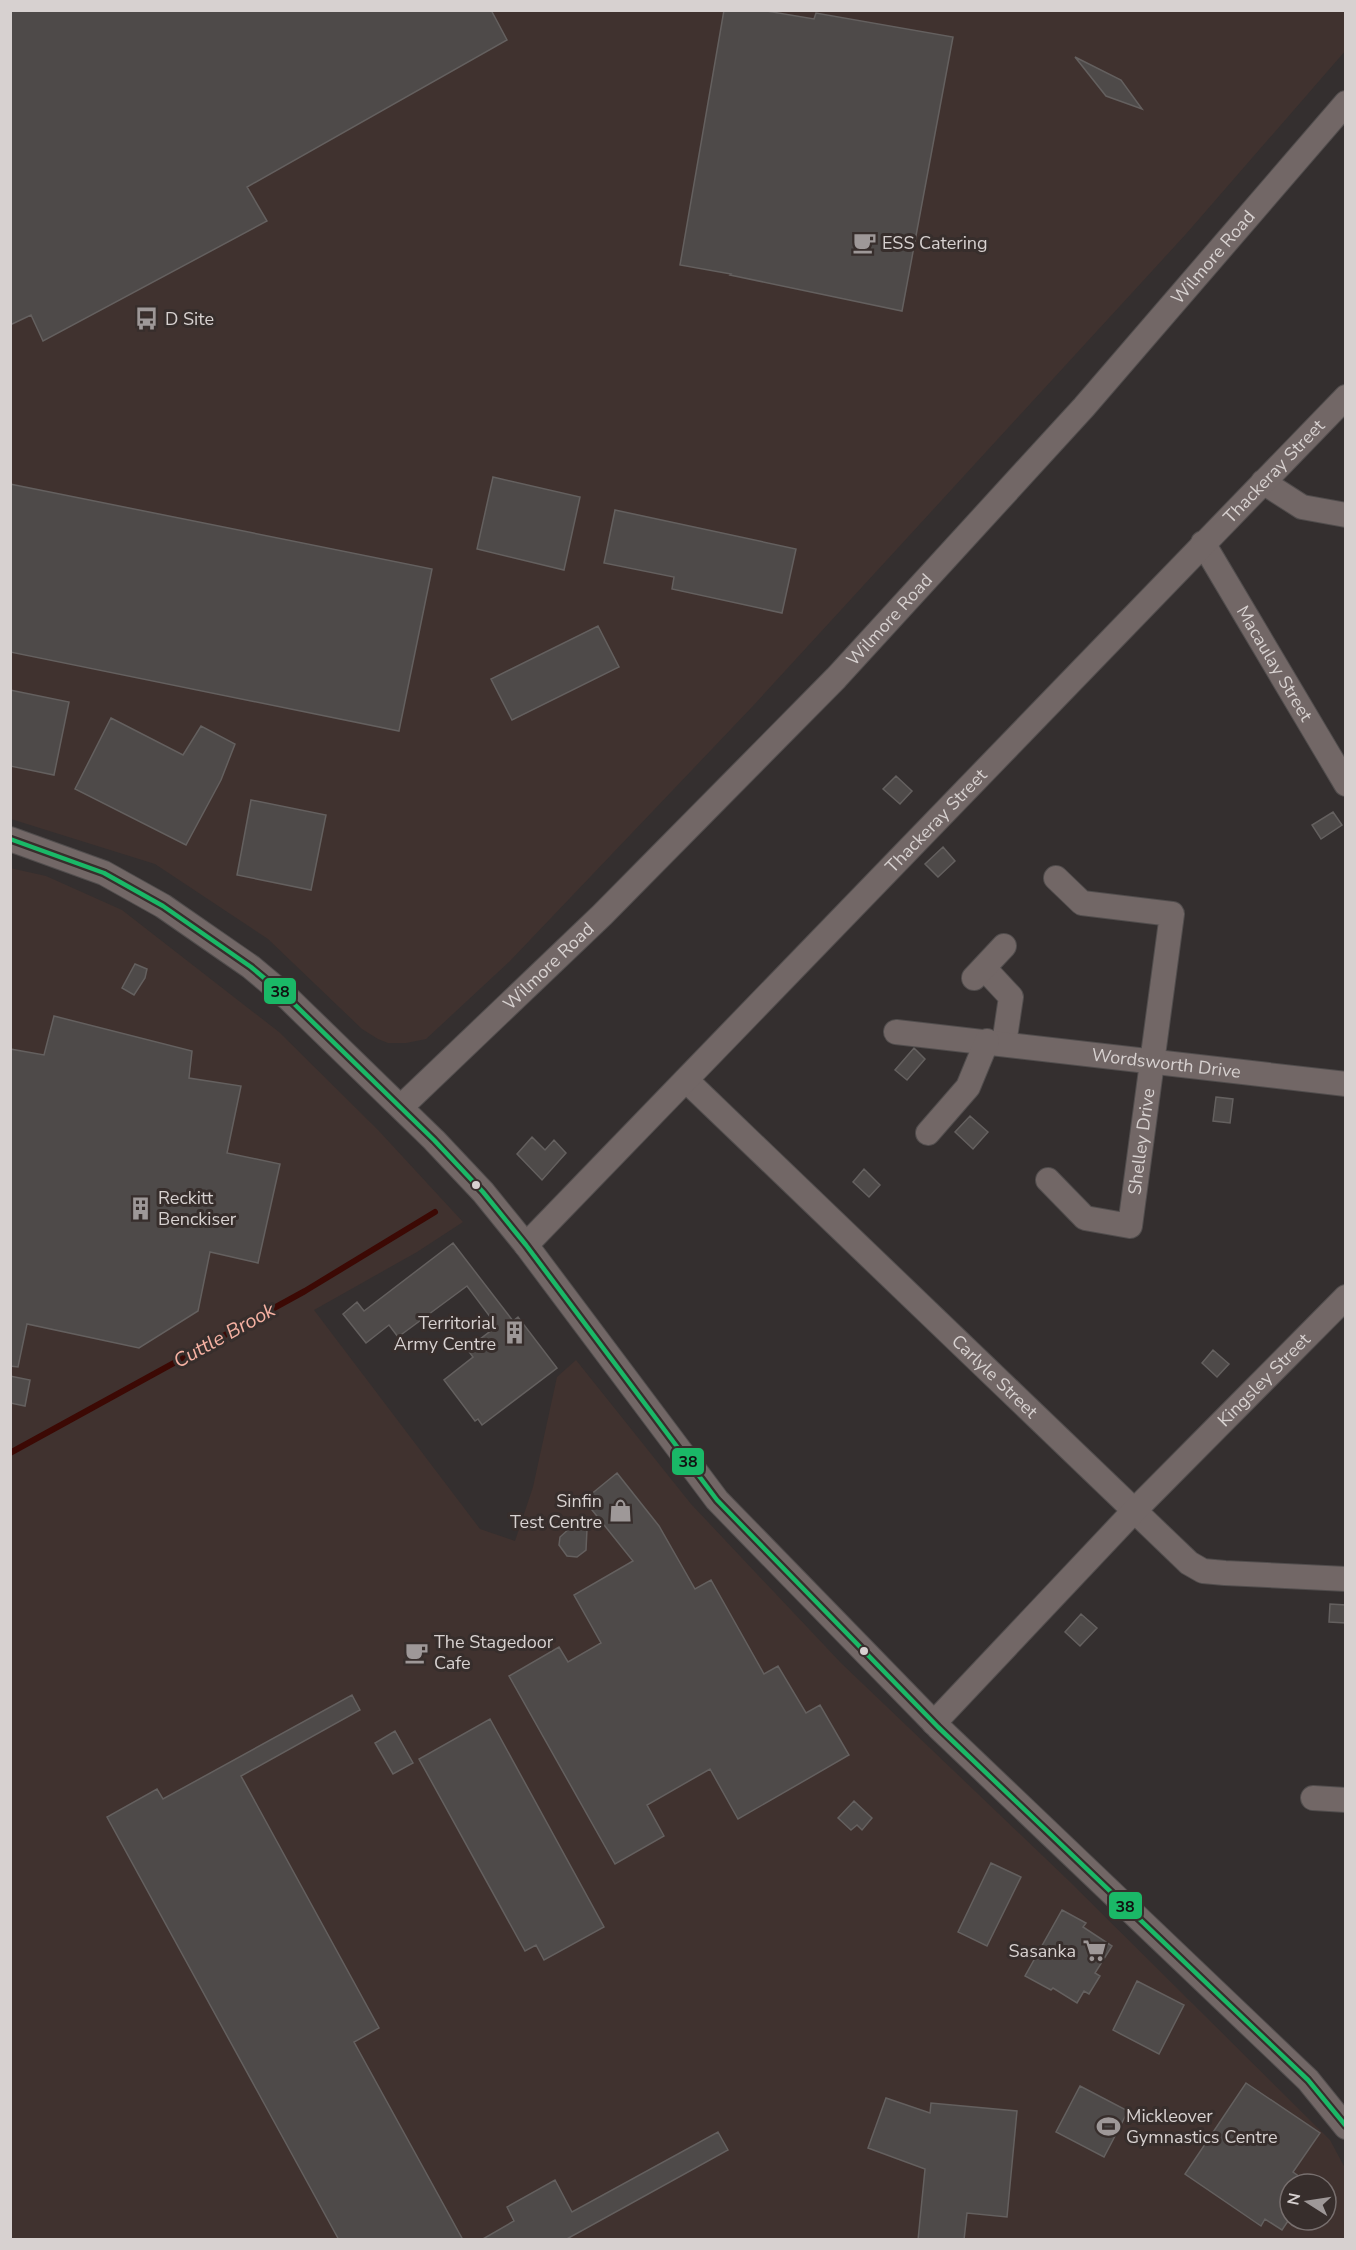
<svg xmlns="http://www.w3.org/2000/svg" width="1356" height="2250" viewBox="0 0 1356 2250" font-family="'Nunito Sans',sans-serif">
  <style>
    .built { fill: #40322f; fill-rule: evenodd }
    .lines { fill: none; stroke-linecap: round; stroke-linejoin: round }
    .stream { stroke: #3c0904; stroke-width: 6 }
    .building { fill: #4e4a49; stroke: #64605f; stroke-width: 1.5 }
    .minor-casing { stroke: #514d4d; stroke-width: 26 }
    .minor { stroke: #726766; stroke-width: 24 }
    .bus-1-casing { stroke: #372e2c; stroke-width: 9 }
    .bus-1 { stroke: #1ab867; stroke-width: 4.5 }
    .bus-dot { fill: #d7d1d0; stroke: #372e2c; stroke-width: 2 }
    .labels { text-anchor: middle; stroke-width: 6; stroke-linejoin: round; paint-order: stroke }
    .poi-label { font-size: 18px; fill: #d7d1d0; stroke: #372e2c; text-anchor: start }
    .street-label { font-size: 18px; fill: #d7d1d0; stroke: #372e2c }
    .water-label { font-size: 20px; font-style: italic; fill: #f5b1a2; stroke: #372e2c }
    .line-badge { stroke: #372e2c; stroke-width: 2 }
    .pale-badge-label { font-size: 16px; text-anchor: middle; font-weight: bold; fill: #111 }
  </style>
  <rect width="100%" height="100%" fill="#342f2f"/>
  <path class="built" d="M 1345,10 L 1346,50 L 1186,234 L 752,707 L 510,961 L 426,1039 L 406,1043 L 388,1043 L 378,1039 L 362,1029 L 268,939 L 155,864 L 11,819 L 10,11 Z
    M 10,868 L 46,876 L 122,910 L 279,1032 L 378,1130 L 463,1222 L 417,1252 L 314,1310 L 480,1529 L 515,1541 L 533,1487 L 557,1377 L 576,1360 L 691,1504 L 841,1663 L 1068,1880 L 1330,2140 L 1345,2168 L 1345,2239 L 12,2239 ZM 1290,2184 L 1326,2184 L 1326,2220 L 1290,2220 Z"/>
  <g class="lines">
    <path class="stream" d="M 10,1453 L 305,1291 L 435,1212"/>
  </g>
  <path class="building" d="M 10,10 L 491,10 L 507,40 L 247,187 L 267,221 L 43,341 L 31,315 L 10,325 Z
    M 724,10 L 761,10 L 814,19 L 816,13 L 953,37 L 902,311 L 730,275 L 731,274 L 680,265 Z
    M 1075,57 L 1121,80 L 1142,109 L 1106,96 Z
    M 493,477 L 580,497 L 564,570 L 477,549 Z
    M 10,484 L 432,569 L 399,731 L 10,652 Z
    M 615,510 L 796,549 L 782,613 L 672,589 L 674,577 L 604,563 Z
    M 598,626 L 619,667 L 512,720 L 491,679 Z
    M 10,690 L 69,702 L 54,775 L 10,766 Z
    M 111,718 L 183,755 L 201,726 L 235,744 L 221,780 L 186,845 L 75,789 Z
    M 896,776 L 912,791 L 900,804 L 883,789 Z
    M 251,800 L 326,815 L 311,890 L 237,875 Z
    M 1333,812 L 1342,825 L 1321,839 L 1312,825 Z
    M 943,847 L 955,861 L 938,877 L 925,864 Z
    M 135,964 L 147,969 L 145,978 L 134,995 L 122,988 Z
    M 54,1016 L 192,1051 L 189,1078 L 241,1086 L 227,1153 L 280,1164 L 258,1263 L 210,1252 L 198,1311 L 139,1348 L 27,1324 L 18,1367 L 10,1366 L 10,1049 L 44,1055 Z
    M 914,1048 L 925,1059 L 907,1080 L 895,1070 Z
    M 1216,1097 L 1233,1099 L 1230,1123 L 1213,1121 Z
    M 970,1116 L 988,1132 L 973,1149 L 955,1132 Z
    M 532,1137 L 545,1150 L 554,1140 L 566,1153 L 542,1180 L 517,1154 Z
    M 864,1169 L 880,1185 L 869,1197 L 853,1182 Z
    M 453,1243 L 513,1321 L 518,1317 L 557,1368 L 482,1425 L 478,1419 L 475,1421 L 444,1380 L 473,1357 L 467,1349 L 497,1326 L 467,1286 L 398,1337 L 389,1325 L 366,1343 L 343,1314 L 357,1302 L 364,1311 Z
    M 1213,1350 L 1229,1364 L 1217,1377 L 1202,1363 Z
    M 10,1376 L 30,1380 L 25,1406 L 10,1403 Z
    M 617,1473 L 659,1526 L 695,1589 L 711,1580 L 764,1674 L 778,1666 L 806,1713 L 820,1705 L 849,1755 L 738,1819 L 710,1769 L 647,1805 L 664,1836 L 615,1864 L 509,1676 L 559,1647 L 568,1662 L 601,1643 L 574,1595 L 633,1561 L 584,1500 Z
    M 570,1528 L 587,1529 L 586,1550 L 577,1557 L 567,1556 L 559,1545 L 560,1537 Z
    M 1330,1604 L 1346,1605 L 1346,1623 L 1329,1622 Z
    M 1081,1614 L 1097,1628 L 1080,1646 L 1065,1632 Z
    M 352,1695 L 360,1710 L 241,1776 L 379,2028 L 354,2042 L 463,2240 L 339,2240 L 107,1817 L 157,1789 L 163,1799 Z
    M 490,1719 L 604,1927 L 544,1960 L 536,1945 L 525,1951 L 419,1759 Z
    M 395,1731 L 413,1763 L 393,1774 L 375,1743 Z
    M 854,1801 L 872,1818 L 862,1830 L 857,1825 L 851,1830 L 838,1818 Z
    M 991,1863 L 1021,1877 L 987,1946 L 958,1932 Z
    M 1062,1910 L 1086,1923 L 1083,1927 L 1112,1946 L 1095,1973 L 1100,1976 L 1089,1994 L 1084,1991 L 1077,2003 L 1053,1988 L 1051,1990 L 1025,1976 Z
    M 1137,1981 L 1184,2005 L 1159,2054 L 1113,2030 Z
    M 1246,2083 L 1320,2133 L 1293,2172 L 1310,2184 L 1290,2184 L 1290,2218 L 1282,2230 L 1265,2219 L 1261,2226 L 1185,2174 Z
    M 1080,2086 L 1128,2111 L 1104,2157 L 1056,2132 Z
    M 886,2098 L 930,2113 L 931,2103 L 1017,2111 L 1007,2217 L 967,2213 L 964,2240 L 918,2240 L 925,2169 L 868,2148 Z
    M 718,2132 L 728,2150 L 565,2240 L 481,2240 L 514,2221 L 507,2207 L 555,2180 L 572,2212 Z"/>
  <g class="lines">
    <defs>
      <g id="minor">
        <path d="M 1263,482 L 1302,507 L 1346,515"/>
        <path id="s1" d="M 1203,543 L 1346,784"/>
        <path d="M 10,839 L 104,873 L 163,906 L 251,967 L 288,998 L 434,1140 L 483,1192 L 526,1245 L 717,1500 L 938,1727 L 1308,2080 L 1346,2127"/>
        <path d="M 984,968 L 1011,997 L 1004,1044"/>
        <path d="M 974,978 L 1004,946"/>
        <path id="s2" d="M 896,1032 L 1346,1084"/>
        <path id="s3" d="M 686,1080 L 1189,1563 L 1203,1571 L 1225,1573 L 1346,1579"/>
        <path id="s4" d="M 401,1107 L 602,915 L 836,678 L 1084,407 L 1346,103"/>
        <path d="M 928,1133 L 968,1087 L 987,1041"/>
        <path id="s5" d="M 1048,1180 L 1085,1218 L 1130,1226 L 1172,914 L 1082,903 L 1056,878"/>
        <path id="s6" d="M 526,1245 L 1346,397"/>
        <path id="s7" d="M 934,1723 L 1134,1511 L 1346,1297"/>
        <path d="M 1313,1798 L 1346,1800"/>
      </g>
    </defs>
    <use href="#minor" class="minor-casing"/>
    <use href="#minor" class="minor"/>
    <defs>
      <path id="bus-1" d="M 10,839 L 104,873 L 163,906 L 251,967 L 288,998 L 434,1140 L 483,1192 L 526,1245 L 717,1500 L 938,1727 L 1308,2080 L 1346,2126"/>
    </defs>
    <use href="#bus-1" class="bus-1-casing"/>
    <use href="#bus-1" class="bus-1"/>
  </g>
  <defs>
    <symbol id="cafe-bare" viewBox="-9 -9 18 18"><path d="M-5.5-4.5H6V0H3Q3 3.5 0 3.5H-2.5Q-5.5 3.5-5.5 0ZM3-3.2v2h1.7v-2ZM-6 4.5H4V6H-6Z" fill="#9e9898" stroke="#372e2c" stroke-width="2.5" paint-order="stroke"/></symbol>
    <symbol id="bus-bare" viewBox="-9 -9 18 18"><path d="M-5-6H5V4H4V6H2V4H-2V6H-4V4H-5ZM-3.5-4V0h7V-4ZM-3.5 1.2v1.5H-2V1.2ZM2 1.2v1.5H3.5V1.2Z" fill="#9e9898" stroke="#372e2c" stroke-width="2.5" paint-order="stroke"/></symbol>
    <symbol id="building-bare" viewBox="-9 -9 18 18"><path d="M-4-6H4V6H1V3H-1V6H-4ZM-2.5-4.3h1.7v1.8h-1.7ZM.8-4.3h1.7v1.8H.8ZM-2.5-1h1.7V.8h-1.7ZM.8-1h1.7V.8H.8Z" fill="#9e9898" stroke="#372e2c" stroke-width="2.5" paint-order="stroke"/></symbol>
    <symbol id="shop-bare" viewBox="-9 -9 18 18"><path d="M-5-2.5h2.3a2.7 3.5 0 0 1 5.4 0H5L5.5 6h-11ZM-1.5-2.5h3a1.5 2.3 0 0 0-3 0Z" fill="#9e9898" stroke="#372e2c" stroke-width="2.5" paint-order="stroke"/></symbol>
    <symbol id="supermarket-bare" viewBox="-9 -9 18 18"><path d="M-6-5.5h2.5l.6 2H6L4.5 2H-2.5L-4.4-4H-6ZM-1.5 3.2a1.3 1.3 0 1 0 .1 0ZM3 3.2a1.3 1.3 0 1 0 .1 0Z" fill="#9e9898" stroke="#372e2c" stroke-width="2.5" paint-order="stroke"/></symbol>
    <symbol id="stadium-bare" viewBox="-9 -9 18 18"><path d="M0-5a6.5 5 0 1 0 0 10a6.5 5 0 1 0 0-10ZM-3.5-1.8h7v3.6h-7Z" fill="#9e9898" stroke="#372e2c" stroke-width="2.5" paint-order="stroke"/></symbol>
  </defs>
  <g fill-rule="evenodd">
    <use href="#cafe-bare" x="848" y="226" width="33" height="33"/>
    <use href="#bus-bare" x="130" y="302" width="33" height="33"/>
    <use href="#building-bare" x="124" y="1192" width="33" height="33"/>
    <use href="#building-bare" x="498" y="1316" width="33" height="33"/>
    <use href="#shop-bare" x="604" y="1494" width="33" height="33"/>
    <use href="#cafe-bare" x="400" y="1636" width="33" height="33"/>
    <use href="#supermarket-bare" x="1078" y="1934" width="33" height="33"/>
    <use href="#stadium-bare" x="1092" y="2110" width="33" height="33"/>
  </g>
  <g class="bus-dot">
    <circle cx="476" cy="1185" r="5"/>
    <circle cx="864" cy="1651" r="5"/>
  </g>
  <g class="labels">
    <g class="poi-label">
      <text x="882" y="249">ESS Catering</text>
      <text x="165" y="325">D Site</text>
      <text x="158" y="1204">Reckitt<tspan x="158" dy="21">Benckiser</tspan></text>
      <text x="496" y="1329" text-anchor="end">Territorial<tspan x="496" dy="21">Army Centre</tspan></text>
      <text x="602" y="1507" text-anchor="end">Sinfin<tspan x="602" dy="21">Test Centre</tspan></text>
      <text x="434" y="1648">The Stagedoor<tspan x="434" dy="21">Cafe</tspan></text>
      <text x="1076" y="1957" text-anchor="end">Sasanka</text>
      <text x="1126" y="2122">Mickleover<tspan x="1126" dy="21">Gymnastics Centre</tspan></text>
    </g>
    <g class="street-label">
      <text dy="6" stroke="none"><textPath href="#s4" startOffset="1176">Wilmore Road</textPath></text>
      <text dy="6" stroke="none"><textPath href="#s6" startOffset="1076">Thackeray Street</textPath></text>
      <text dy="6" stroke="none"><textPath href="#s4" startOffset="690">Wilmore Road</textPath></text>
      <text dy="6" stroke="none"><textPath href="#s1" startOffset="140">Macaulay Street</textPath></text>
      <text dy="6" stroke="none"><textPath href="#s6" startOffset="590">Thackeray Street</textPath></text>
      <text dy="6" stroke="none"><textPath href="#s4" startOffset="204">Wilmore Road</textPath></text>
      <text dy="6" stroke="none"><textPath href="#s2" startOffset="272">Wordsworth Drive</textPath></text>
      <text dy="6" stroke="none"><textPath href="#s5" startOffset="184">Shelley Drive</textPath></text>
      <text dy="6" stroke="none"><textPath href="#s3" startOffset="428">Carlyle Street</textPath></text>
      <text dy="6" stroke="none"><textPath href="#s7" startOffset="476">Kingsley Street</textPath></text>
    </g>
    <g class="water-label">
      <text transform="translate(224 1335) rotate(-29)" y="7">Cuttle Brook</text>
    </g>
  </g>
  <g class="line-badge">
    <rect x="263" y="977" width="34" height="28" rx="6" fill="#1ab867"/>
    <rect x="671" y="1447" width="34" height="29" rx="6" fill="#1ab867"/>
    <rect x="1108" y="1891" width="35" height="29" rx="6" fill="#1ab867"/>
  </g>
  <g class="pale-badge-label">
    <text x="280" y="997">38</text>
    <text x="688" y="1467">38</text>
    <text x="1125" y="1912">38</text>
  </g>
  <rect width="1356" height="2250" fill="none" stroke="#d7d1d0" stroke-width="24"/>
  <g transform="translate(1308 2202) rotate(282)"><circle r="28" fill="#372e2c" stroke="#776f6e" stroke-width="1.5"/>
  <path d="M0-4.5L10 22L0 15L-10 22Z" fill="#9e9898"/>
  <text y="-9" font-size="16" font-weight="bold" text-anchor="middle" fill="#d7d1d0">N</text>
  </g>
</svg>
